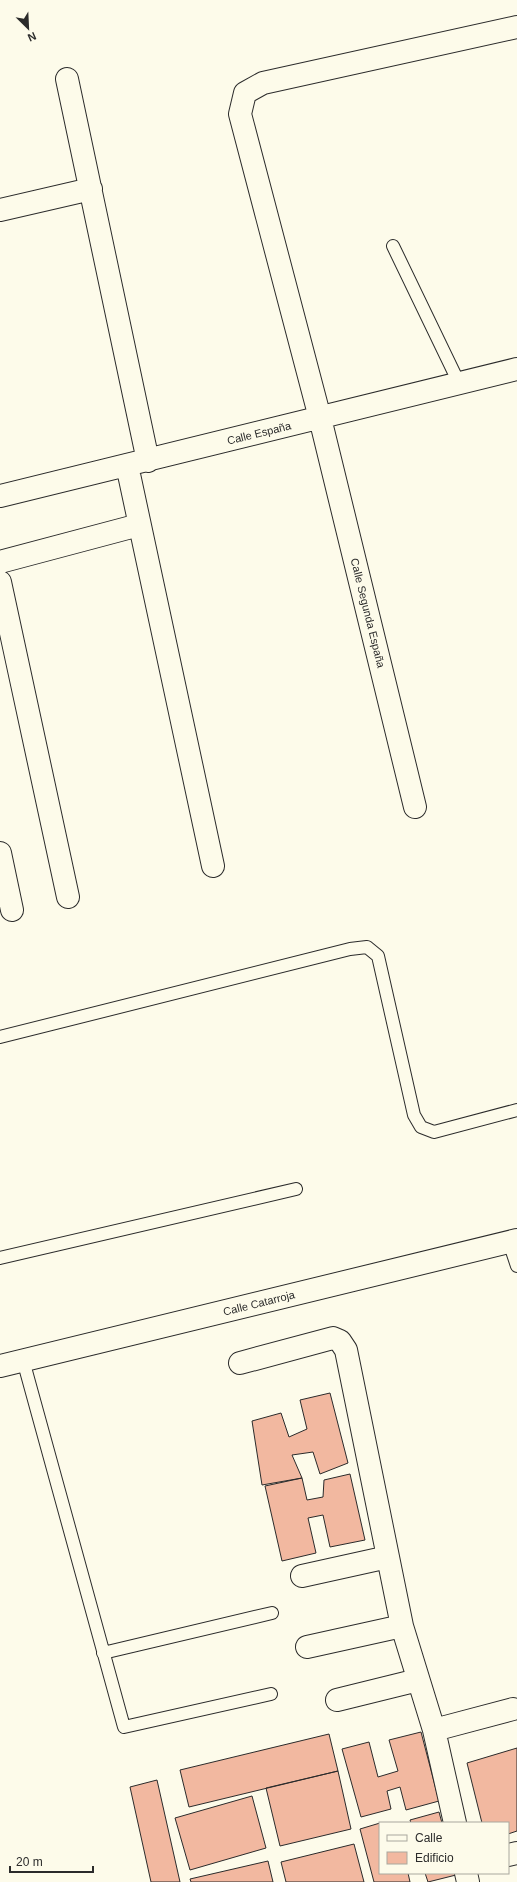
<svg xmlns="http://www.w3.org/2000/svg" width="517" height="1882" viewBox="0 0 517 1882" font-family="Arial,sans-serif">
  <style>
    .building { fill: #f2b8a0; stroke: #2b2b2b }
    .lines { fill: none; stroke-linecap: round; stroke-linejoin: round }
    .lane-casing { stroke: #2b2b2b; stroke-width: 14 }
    .street-casing { stroke: #2b2b2b; stroke-width: 24 }
    .lane { stroke: #fdfbea; stroke-width: 12 }
    .street { stroke: #fdfbea; stroke-width: 22 }
    .labels { text-anchor: middle; stroke-width: 3; stroke-linejoin: round; paint-order: stroke }
    .street-label { font-size: 11px; fill: #2b2b2b; stroke: #fdfbea }
  </style>
  <rect width="100%" height="100%" fill="#fdfbea"/>
  <path class="building" d="M 330,1393 L 348,1463 L 320,1474 L 313,1452 L 292,1455 L 302,1478 L 262,1485 L 252,1421 L 281,1413 L 289,1437 L 307,1429 L 300,1400 Z
    M 350,1474 L 365,1540 L 330,1547 L 323,1515 L 308,1518 L 316,1553 L 282,1561 L 265,1486 L 302,1478 L 307,1500 L 323,1497 L 324,1480 Z
    M 421,1732 L 439,1801 L 406,1810 L 400,1787 L 387,1791 L 391,1809 L 361,1817 L 342,1749 L 369,1742 L 378,1777 L 398,1771 L 389,1740 Z
    M 329,1734 L 338,1771 L 189,1807 L 180,1770 Z
    M 517,1748 L 517,1831 L 508,1834 L 508,1823 L 482,1823 L 467,1763 Z
    M 338,1771 L 351,1829 L 280,1846 L 266,1788 Z
    M 157,1780 L 180,1882 L 151,1882 L 130,1787 Z
    M 252,1796 L 266,1848 L 190,1870 L 175,1818 Z
    M 439,1812 L 442,1823 L 411,1823 L 410,1820 Z
    M 380,1823 L 380,1873 L 408,1873 L 410,1882 L 374,1882 L 360,1829 Z
    M 354,1844 L 364,1882 L 286,1882 L 281,1862 Z
    M 268,1861 L 273,1882 L 191,1882 L 190,1879 Z
    M 425,1873 L 455,1873 L 456,1875 L 428,1882 Z"/>
  <g class="lines">
    <defs>
      <path id="lane" d="M 393,246 L 459,383
        M 0,1037 L 350,949 L 367,947 L 378,956 L 414,1115 L 421,1127 L 434,1132 L 517,1110
        M 509,1242 L 517,1266
        M 0,1258 L 296,1189
        M 23,1360 L 124,1727 L 271,1694
        M 103,1653 L 272,1613"/>
      <path id="street" d="M 67,79 L 148,461
        M 0,210 L 91,189
        M 127,465 L 213,866
        M 0,496 L 517,369
        M 0,562 L 139,525
        M 0,582 L 68,897
        M 415,807 L 320,418 L 240,114 L 245,93 L 263,83 L 517,27
        M 0,853 L 12,910
        M 240,1363 L 333,1338 L 340,1341 L 346,1350 L 402,1626 L 434,1730 L 455,1823
        M 0,1366 L 517,1240
        M 302,1576 L 388,1557
        M 307,1647 L 402,1626
        M 337,1700 L 418,1680
        M 434,1730 L 513,1709
        M 508,1855 L 517,1853
        M 466,1873 L 468,1882"/>
    </defs>
    <use href="#lane" class="lane-casing"/>
    <use href="#street" class="street-casing"/>
    <use href="#lane" class="lane"/>
    <use href="#street" class="street"/>
  </g>
  <g class="labels">
    <g class="street-label">
      <text transform="translate(259 433) rotate(-14)" y="4">Calle España</text>
      <text transform="translate(368 613) rotate(76)" y="4">Calle Segunda España</text>
      <text transform="translate(259 1303) rotate(-14)" y="4">Calle Catarroja</text>
    </g>
  </g>
  <rect x="379" y="1822" width="130" height="52" fill="#fdfbea" stroke="#a9a89e"/>
  <rect x="387" y="1835" width="20" height="6" fill="#fdfbea" stroke="#a9a89e"/>
  <text x="415" y="1842" font-size="12" fill="#2b2b2b">Calle</text>
  <rect x="387" y="1852" width="20" height="12" fill="#f2b8a0" stroke="#a9a89e"/>
  <text x="415" y="1862" font-size="12" fill="#2b2b2b">Edificio</text>
  <g transform="translate(28 28) rotate(156)" stroke="#fdfbea" stroke-width="3" paint-order="stroke">
  <path d="M0-3L7 15L0 10L-7 15Z" fill="#2b2b2b"/>
  <text y="-6" font-size="11" font-weight="bold" text-anchor="middle" fill="#2b2b2b">N</text>
  </g>
  <path d="M10 1866v6h83v-6" fill="none" stroke="#2b2b2b" stroke-width="2"/>
  <text x="16" y="1866" font-size="12" fill="#2b2b2b" stroke="#fdfbea" stroke-width="3" paint-order="stroke">20 m</text>
</svg>
